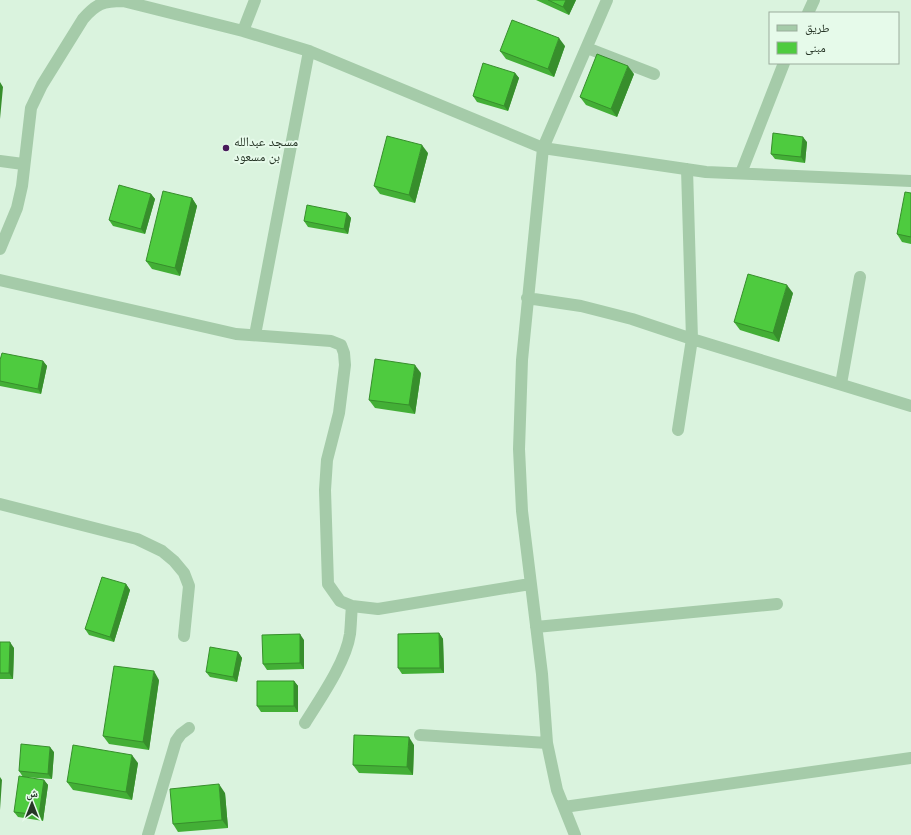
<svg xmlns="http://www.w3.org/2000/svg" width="911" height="835" viewBox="0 0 911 835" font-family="Montserrat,'Noto Naskh Arabic',sans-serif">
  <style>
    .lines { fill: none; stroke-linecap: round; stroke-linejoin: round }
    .street { stroke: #a5cba9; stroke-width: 12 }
    .wall { fill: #43af36 }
    .shaded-wall { fill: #378e2c }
    .building { fill: #4ecb3f; stroke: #378e2c }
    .poi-dot { fill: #481a5a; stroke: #e6faea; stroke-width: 1.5 }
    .labels { text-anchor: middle; stroke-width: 4; stroke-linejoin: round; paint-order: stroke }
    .poi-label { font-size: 13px; fill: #273627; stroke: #e6faea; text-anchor: start }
  </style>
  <rect width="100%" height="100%" fill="#daf3de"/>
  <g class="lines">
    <path class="street" d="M 808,13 L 814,0
      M 243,31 L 255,0
      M 587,48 L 654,74
      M 0,161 L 23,164
      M 741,173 L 784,63
      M 0,249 L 17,208 L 22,186 L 31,108 L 42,85 L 83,19 C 96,4 103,1 123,1 L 243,31 L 309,51 L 543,148 L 706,172 L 911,181
      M 0,280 L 236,334 L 331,341 L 341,345 L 344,353 L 345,365 L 339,413 L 327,460 L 325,490 L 328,584 L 340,601 L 352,606 L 378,609 L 530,584
      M 527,298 L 581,306 L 632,319 L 692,339 L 911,406
      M 255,335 L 309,51
      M 841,384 L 860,277
      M 678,430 L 692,339 L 687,169
      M 0,504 L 137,539 L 162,551 L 174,561 L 184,573 L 189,586 L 184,636
      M 536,627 L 777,604
      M 305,723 C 320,699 346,662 350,634 C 351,625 351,616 352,606
      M 420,735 L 547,743
      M 564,807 L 911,758
      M 148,835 L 176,741 L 181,734 L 189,728
      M 575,835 L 557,790 L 547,743 L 542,674 L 522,511 L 519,449 L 522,360 L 543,148 L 607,0"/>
  </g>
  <path class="wall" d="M 536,0 L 576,0 L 569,15 Z
    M 565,46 L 554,77 L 506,59 L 500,51 Z
    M 515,73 L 519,78 L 508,111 L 477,102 L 473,96 Z
    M 634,74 L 617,117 L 586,105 L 580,97 Z
    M 807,142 L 805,163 L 775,159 L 771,154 Z
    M 428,153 L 415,203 L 380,194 L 374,186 Z
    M 911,193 L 911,244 L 902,242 L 897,234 Z
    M 151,194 L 155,199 L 145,234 L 113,226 L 109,220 Z
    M 192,198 L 197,206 L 180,276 L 152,269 L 146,261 Z
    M 347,213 L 351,218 L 348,234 L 308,227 L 304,221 Z
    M 793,293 L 779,342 L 740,330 L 734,322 Z
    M 0,360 L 43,361 L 47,366 L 41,394 L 0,386 Z
    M 421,373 L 415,414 L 375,408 L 369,400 Z
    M 126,584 L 130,590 L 114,642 L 89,635 L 85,629 Z
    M 439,633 L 443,639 L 444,673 L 402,674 L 398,668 Z
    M 304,640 L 304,669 L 267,670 L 263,664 Z
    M 0,642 L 14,648 L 13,679 L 0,679 Z
    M 238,652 L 242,658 L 237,682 L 210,677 L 206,672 Z
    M 159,680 L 149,750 L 109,744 L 103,736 Z
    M 294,681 L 298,686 L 298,712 L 261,712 L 257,706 Z
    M 414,745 L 413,775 L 359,773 L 353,765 Z
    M 54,752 L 52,779 L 23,777 L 19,771 Z
    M 138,763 L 132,800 L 73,790 L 67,782 Z
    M 44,780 L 48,785 L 43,821 L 18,817 L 14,812 Z
    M 225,793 L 228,828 L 178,832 L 173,824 Z"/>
  <path class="shaded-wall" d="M 566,0 L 576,0 L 569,15 L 563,7 Z
    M 559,38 L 565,46 L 554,77 L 548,69 Z
    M 628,66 L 634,74 L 617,117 L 611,109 Z
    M 515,73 L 519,78 L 508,111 L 504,106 Z
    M 0,82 L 3,87 L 0,119 Z
    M 803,137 L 807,142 L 805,163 L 801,157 Z
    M 422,145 L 428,153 L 415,203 L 409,195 Z
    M 151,194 L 155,199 L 145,234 L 141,229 Z
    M 192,198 L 197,206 L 180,276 L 175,268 Z
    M 347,213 L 351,218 L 348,234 L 344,229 Z
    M 787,285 L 793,293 L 779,342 L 773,333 Z
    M 43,361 L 47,366 L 41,394 L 38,389 Z
    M 415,365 L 421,373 L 415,414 L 409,405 Z
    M 126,584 L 130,590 L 114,642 L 110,637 Z
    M 439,633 L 443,639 L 444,673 L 440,668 Z
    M 300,634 L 304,640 L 304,669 L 300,663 Z
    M 10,642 L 14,648 L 13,679 L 9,673 Z
    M 238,652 L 242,658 L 237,682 L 233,677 Z
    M 154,671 L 159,680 L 149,750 L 143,742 Z
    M 294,681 L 298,686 L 298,712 L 294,706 Z
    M 409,737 L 414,745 L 413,775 L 407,767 Z
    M 50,747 L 54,752 L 52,779 L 48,774 Z
    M 132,755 L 138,763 L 132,800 L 126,792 Z
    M 0,777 L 2,780 L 0,810 Z
    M 44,780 L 48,785 L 43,821 L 39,815 Z
    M 219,784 L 225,793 L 228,828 L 222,820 Z"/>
  <path class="building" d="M 548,0 L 566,0 L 563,7 Z
    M 512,20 L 559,38 L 548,69 L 500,51 Z
    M 597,54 L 628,66 L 611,109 L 580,97 Z
    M 483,63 L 515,73 L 504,106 L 473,96 Z
    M 773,133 L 803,137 L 801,157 L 771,154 Z
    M 387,136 L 422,145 L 409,195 L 374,186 Z
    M 119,185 L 151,194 L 141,229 L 109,220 Z
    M 163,191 L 192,198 L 175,268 L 146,261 Z
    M 905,192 L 911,193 L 911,237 L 897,234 Z
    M 307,205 L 347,213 L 344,229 L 304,221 Z
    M 748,274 L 787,285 L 773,333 L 734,322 Z
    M 2,353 L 43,361 L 38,389 L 0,381 L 0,360 Z
    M 375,359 L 415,365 L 409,405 L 369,400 Z
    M 102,577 L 126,584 L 110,637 L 85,629 Z
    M 439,633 L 440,668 L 398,668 L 398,634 Z
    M 300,634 L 300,663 L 263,664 L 262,635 Z
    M 0,642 L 10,642 L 9,673 L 0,673 Z
    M 210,647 L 238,652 L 233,677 L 206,672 Z
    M 114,666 L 154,671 L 143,742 L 103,736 Z
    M 257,681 L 294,681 L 294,706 L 257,706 Z
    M 354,735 L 409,737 L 407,767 L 353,765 Z
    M 21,744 L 50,747 L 48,774 L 19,771 Z
    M 73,745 L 132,755 L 126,792 L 67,782 Z
    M 19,776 L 44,780 L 39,815 L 14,812 Z
    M 219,784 L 222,820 L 173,824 L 170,789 Z"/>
  <circle class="poi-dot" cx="226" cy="148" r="4"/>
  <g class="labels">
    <g class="poi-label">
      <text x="234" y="146">مسجد عبدالله<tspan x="234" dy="15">بن مسعود</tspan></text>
    </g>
  </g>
  <rect x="769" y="12" width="130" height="52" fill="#e6faea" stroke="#9aac9c"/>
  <rect x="777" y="25" width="20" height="6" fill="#a5cba9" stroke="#9aac9c"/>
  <text x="805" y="32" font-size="12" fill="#273627">طريق</text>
  <rect x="777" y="42" width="20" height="12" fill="#4ecb3f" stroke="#9aac9c"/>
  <text x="805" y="52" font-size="12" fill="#273627">مبنى</text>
  <g transform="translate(32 803)" stroke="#e6faea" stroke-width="3" paint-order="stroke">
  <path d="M0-3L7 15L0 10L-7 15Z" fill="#273627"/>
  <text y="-6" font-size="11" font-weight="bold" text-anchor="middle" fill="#273627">ش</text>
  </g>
</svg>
